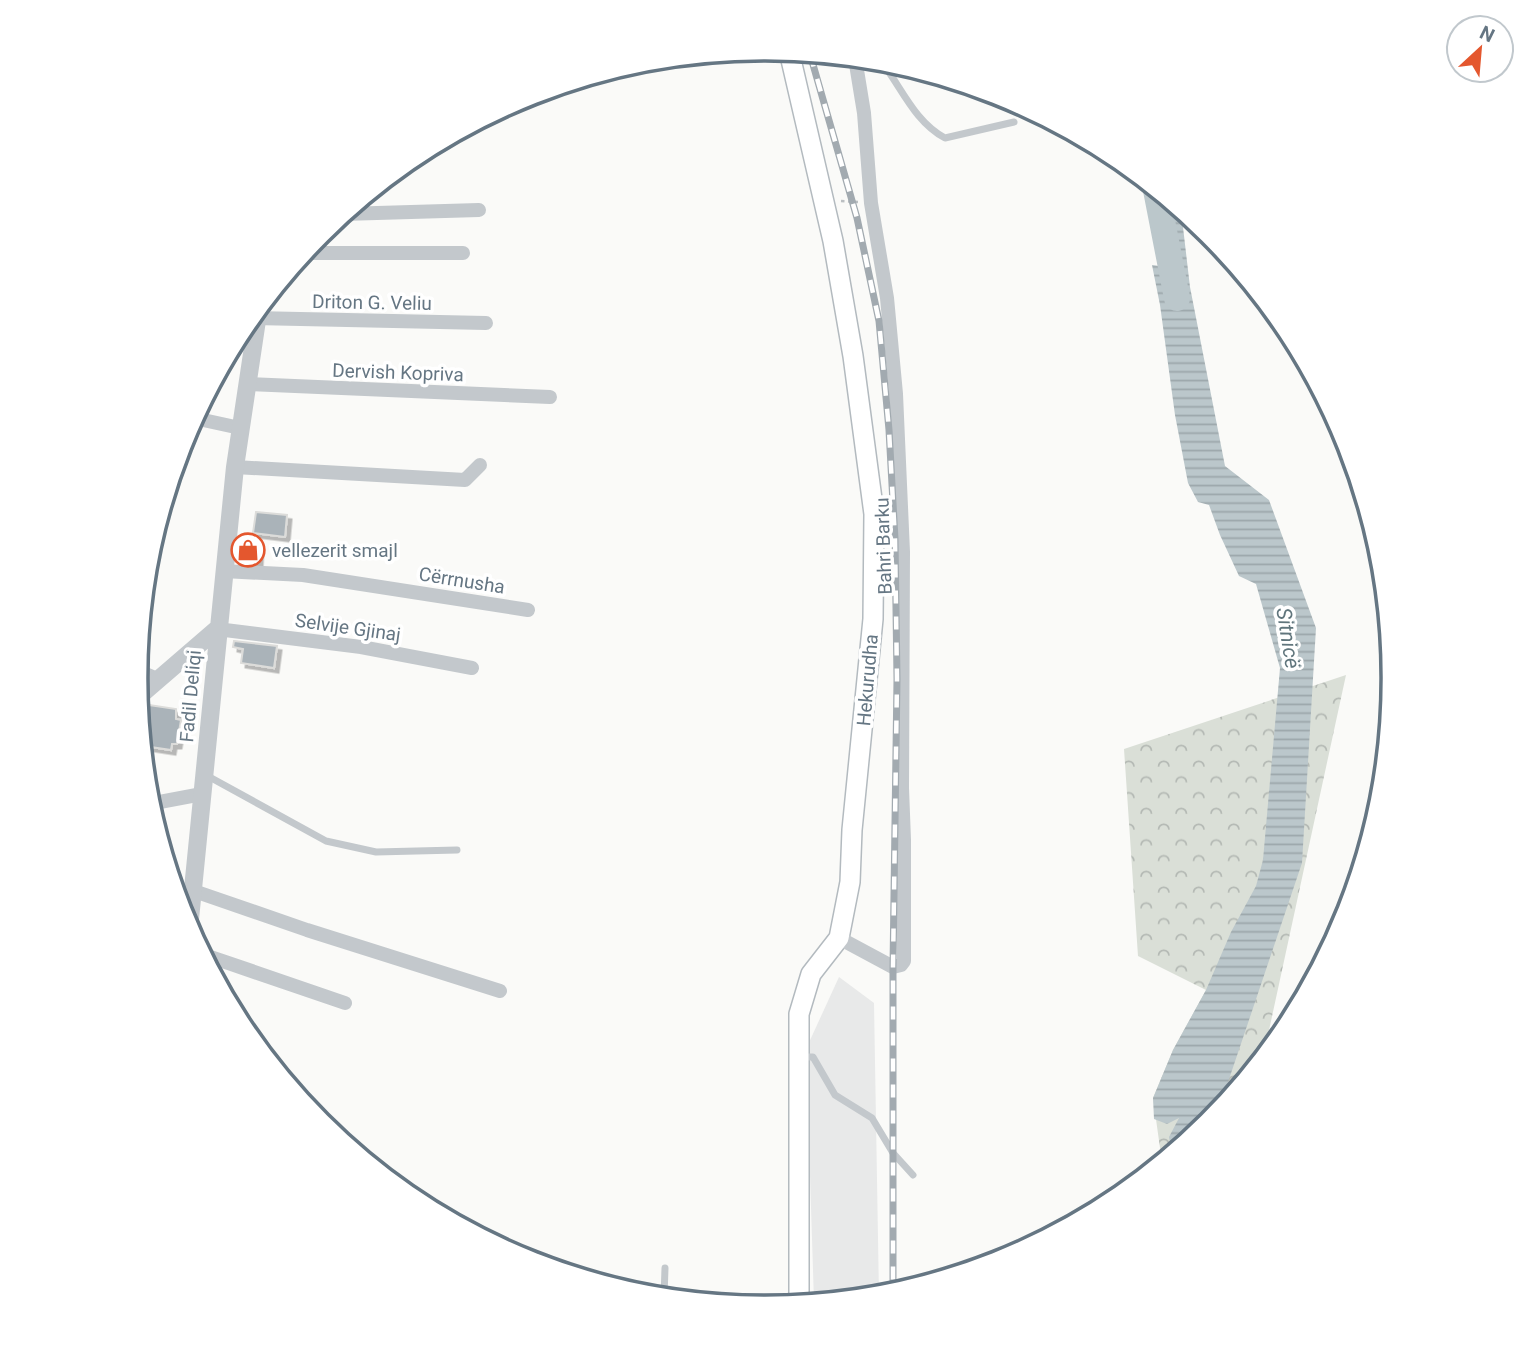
<svg xmlns="http://www.w3.org/2000/svg" width="1529" height="1356" viewBox="0 0 1529 1356" font-family="Roboto,sans-serif">
  <style>
    .built { fill: #e8e9e9 }
    .forest { fill: url(#forest-crowns) }
    .water { fill: url(#water-rules) }
    .lines { fill: none; stroke-linecap: round; stroke-linejoin: round }
    .river { stroke: #bbc7cb; stroke-width: 26 }
    .building { fill: #aab3b9; stroke: #dcdcda; stroke-width: 2; filter: url(#shadow) }
    .secondary-casing { stroke: #b3babf; stroke-width: 22 }
    .path { stroke: #bbbfc2; stroke-width: 2.5; stroke-dasharray: 3.5 3.5; stroke-linecap: butt }
    .service { stroke: #c3c8cc; stroke-width: 7 }
    .minor { stroke: #c3c8cc; stroke-width: 14 }
    .tertiary { stroke: #c3c8cc; stroke-width: 18 }
    .secondary { stroke: #fff; stroke-width: 19 }
    .rail-casing { stroke: #a2aab0; stroke-width: 7 }
    .rail { stroke: #fff; stroke-width: 4.5; stroke-dasharray: 13; stroke-linecap: butt }
    .labels { text-anchor: middle; stroke-width: 7; stroke-linejoin: round; paint-order: stroke }
    .street-label { font-size: 19px; fill: #657683; stroke: #fff }
    .poi-label { font-size: 19px; fill: #657683; stroke: #fff; text-anchor: start }
    .water-label { font-size: 21px; font-style: italic; fill: #60757c; stroke: #fff }
    .rim { fill: none; stroke: #657683; stroke-width: 3.5 }
  </style>
  <defs>
    <pattern id="forest-crowns" width="20" height="18" patternUnits="userSpaceOnUse" patternTransform="scale(1.75)"><rect width="20" height="18" fill="#dadfd7"/><path d="M2 6a3 3 0 1 1 6 0M12 15a3 3 0 1 1 6 0" fill="none" stroke="#b4b9b4"/></pattern>
    <pattern id="water-rules" width="6" height="5" patternUnits="userSpaceOnUse" patternTransform="scale(1.75)"><rect width="6" height="5" fill="#bbc7cb"/><path d="M0 2.5h6" fill="none" stroke="#9ca6aa"/></pattern>
    <filter id="shadow"><feDropShadow dx="4.5" dy="4.5" stdDeviation="0" flood-color="#0004"/></filter>
  </defs>
  <rect width="100%" height="100%" fill="#fafaf8"/>
  <path class="built" d="M 839,977 L 874,1003 L 879,1296 L 814,1302 L 806,1049 Z"/>
  <path class="forest" d="M 1346,675 L 1263,1058 L 1209,1123 L 1162,1162 L 1153,1098 L 1173,1050 L 1206,990 L 1138,956 L 1124,749 Z"/>
  <path class="water" d="M 1152,186 L 1181,210 L 1190,287 L 1225,466 L 1269,500 L 1316,628 L 1302,863 L 1223,1097 C 1221,1121 1189,1139 1172,1154 L 1169,1137 L 1179,1118 L 1167,1124 L 1154,1119 L 1153,1098 L 1173,1050 L 1206,990 L 1231,932 L 1256,886 L 1263,860 L 1280,668 L 1256,584 L 1239,576 L 1220,535 L 1209,505 L 1198,502 L 1188,483 L 1175,415 L 1160,305 L 1152,265 L 1167,267 L 1177,249 L 1167,219 L 1149,217 Z"/>
  <g class="lines">
    <path class="river" d="M 1156,190 L 1177,298"/>
  </g>
  <path class="building" d="M 256,512 L 287,515 L 285,537 L 253,533 Z
    M 239,540 L 259,541 L 258,563 L 239,562 Z
    M 234,641 L 277,646 L 274,668 L 241,663 L 243,649 L 233,647 Z
    M 149,705 L 176,709 L 176,719 L 181,720 L 177,744 L 172,744 L 171,750 L 144,746 Z"/>
  <g class="lines">
    <defs>
      <path id="secondary" d="M 789,51 L 833,241 L 853,356 L 874,514 L 873,619 L 852,830 L 850,882 L 839,938 L 811,974 L 799,1014 L 799,1304"/>
    </defs>
    <use href="#secondary" class="secondary-casing"/>
    <path class="path" d="M 841,201 L 858,202"/>
    <path class="service" d="M 881,61 C 902,88 914,121 945,138 L 1014,122
      M 204,774 L 326,841 L 376,852 L 457,850
      M 802,1057 L 813,1057 L 835,1095 L 872,1118 L 893,1153 L 913,1175
      M 664,1297 L 665,1268"/>
    <path class="minor" d="M 343,214 L 479,210
      M 304,253 L 463,253
      M 250,318 L 486,323
      M 246,384 L 550,397
      M 194,418 L 240,428
      M 235,467 L 465,480 L 480,465
      M 223,571 L 303,575 L 528,610
      M 217,629 L 361,647 L 472,668
      M 136,670 L 157,679
      M 149,804 L 202,794
      M 194,891 L 307,930 L 500,991
      M 839,938 L 893,967 L 901,965 L 904,961 L 904,840 L 902,788 L 903,552 L 896,394 L 887,298 L 871,203 L 864,113 L 855,58
      M 202,954 L 345,1003"/>
    <path class="tertiary" d="M 137,698 L 217,629
      M 189,929 L 235,467 L 259,307"/>
    <use href="#secondary" class="secondary"/>
    <defs>
      <path id="rail" d="M 810,54 L 857,218 L 879,321 L 889,430 L 895,539 L 897,679 L 893,967 L 893,1293"/>
    </defs>
    <use href="#rail" class="rail-casing"/>
    <use href="#rail" class="rail"/>
  </g>
  <defs>
    <symbol id="shop-ring" viewBox="-11 -11 22 22"><circle r="9.5" fill="#fff" stroke="#e4572e" stroke-width="1.5"/><path d="M-5-2.5h2.3a2.7 3.5 0 0 1 5.4 0H5L5.5 6h-11ZM-1.5-2.5h3a1.5 2.3 0 0 0-3 0Z" fill="#e4572e"/></symbol>
  </defs>
  <g fill-rule="evenodd">
    <use href="#shop-ring" x="229" y="531" width="38" height="38"/>
  </g>
  <g class="labels">
    <g class="street-label">
      <text transform="translate(372 302) rotate(1)" y="7">Driton G. Veliu</text>
      <text transform="translate(398 372) rotate(2)" y="7">Dervish Kopriva</text>
      <text transform="translate(883 546) rotate(-92)" y="7">Bahri Barku</text>
      <text transform="translate(462 580) rotate(9)" y="7">Cërrnusha</text>
      <text transform="translate(348 627) rotate(8)" y="7">Selvije Gjinaj</text>
      <text transform="translate(867 680) rotate(-85)" y="7">Hekurudha</text>
      <text transform="translate(190 696) rotate(-85)" y="7">Fadil Deliqi</text>
    </g>
    <g class="poi-label">
      <text x="272" y="557">vellezerit smajl</text>
    </g>
    <g class="water-label">
      <text transform="translate(1288 638) rotate(81)" y="7">Sitnicë</text>
    </g>
  </g>
  <path d="M0 0H1529V1356H0ZM764 61H765A616 616 0 0 1 1381 677V679A616 616 0 0 1 765 1295H764A616 616 0 0 1 148 679V677A616 616 0 0 1 764 61Z" fill="#fff" fill-rule="evenodd"/>
  <path class="rim" d="M764 61H765A616 616 0 0 1 1381 677V679A616 616 0 0 1 765 1295H764A616 616 0 0 1 148 679V677A616 616 0 0 1 764 61Z"/>
  <g transform="translate(1480 49) rotate(26)"><circle r="33" fill="#ffffff" stroke="#c1c8cd" stroke-width="2"/>
  <path d="M0-5L12 26L0 18L-12 26Z" fill="#e4572e"/>
  <text y="-10" font-size="19" font-weight="bold" text-anchor="middle" fill="#657683">N</text>
  </g>
</svg>
